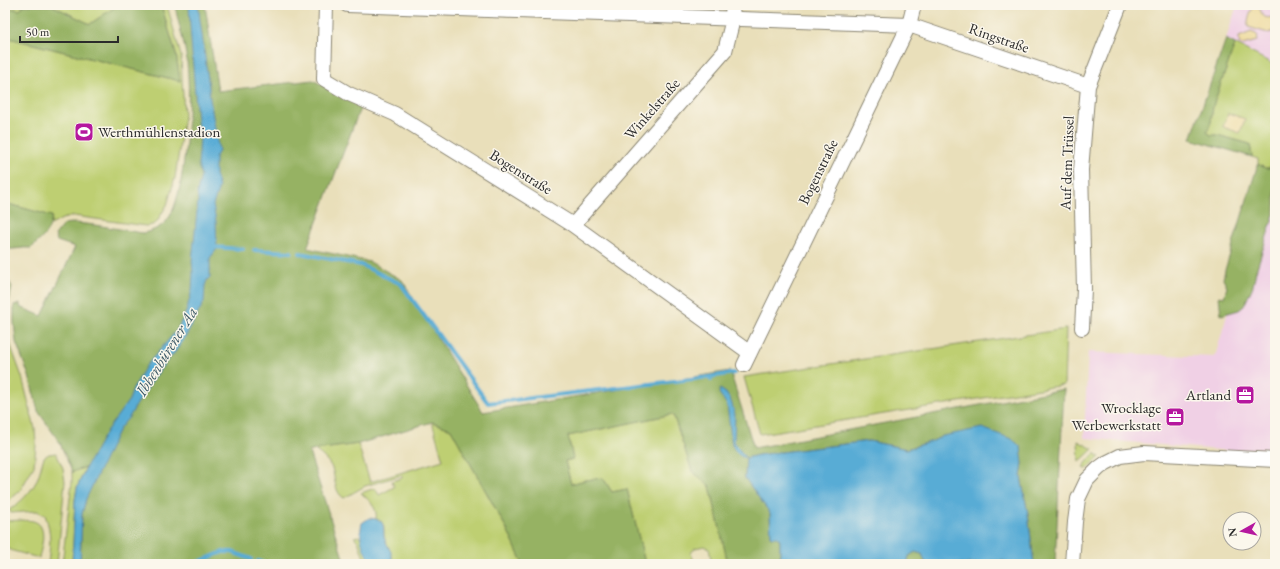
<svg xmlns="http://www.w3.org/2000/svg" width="1280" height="569" viewBox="0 0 1280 569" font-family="'EB Garamond',serif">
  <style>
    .built { fill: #f0d0e5 }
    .green { fill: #becf72; stroke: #747d4e }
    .forest { fill: #96b264; stroke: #606e48 }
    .sand { fill: #eeda9e; stroke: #8c8264 }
    .water { fill: #59acd5; stroke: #426c80 }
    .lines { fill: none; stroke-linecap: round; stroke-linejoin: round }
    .stream { stroke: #59acd5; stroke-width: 4 }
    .street-casing { stroke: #8a8572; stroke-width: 16 }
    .street { stroke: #fff; stroke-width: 14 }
    .labels { text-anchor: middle; stroke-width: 3; stroke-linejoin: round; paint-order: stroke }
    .street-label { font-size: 15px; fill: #2b2b2b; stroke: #fbf7ec }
    .poi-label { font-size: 15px; fill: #2b2b2b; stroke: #fbf7ec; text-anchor: end }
    .water-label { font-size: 16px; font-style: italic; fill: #3b5866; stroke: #fbf7ec }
  </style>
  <rect width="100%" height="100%" fill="#fbf7ec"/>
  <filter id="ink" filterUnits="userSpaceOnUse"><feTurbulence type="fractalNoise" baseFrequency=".025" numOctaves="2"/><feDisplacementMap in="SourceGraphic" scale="8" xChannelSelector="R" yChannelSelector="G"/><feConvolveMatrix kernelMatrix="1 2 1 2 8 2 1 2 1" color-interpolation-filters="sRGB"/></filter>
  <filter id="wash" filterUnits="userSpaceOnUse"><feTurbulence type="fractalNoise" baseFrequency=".012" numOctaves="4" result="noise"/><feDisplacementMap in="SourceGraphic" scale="16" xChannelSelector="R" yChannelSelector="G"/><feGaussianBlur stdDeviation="0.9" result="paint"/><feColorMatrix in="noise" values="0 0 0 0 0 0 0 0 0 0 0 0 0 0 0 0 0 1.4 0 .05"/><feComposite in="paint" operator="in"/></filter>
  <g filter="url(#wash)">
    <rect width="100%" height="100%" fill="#e9dfba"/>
    <path class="built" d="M 1237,5 L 1275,5 L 1275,65 L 1226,39 Z
      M 1275,147 L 1275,455 L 1084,438 L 1088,352 L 1215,357 Z"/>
    <path class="green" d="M 5,5 L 24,5 L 21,10 L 5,7 Z
      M 51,5 L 118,5 L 90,24 Z
      M 161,5 L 167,5 L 181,56 L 184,116 L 175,178 L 167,205 L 156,223 L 152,225 L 146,226 L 74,216 L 62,219 L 51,225 L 51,216 L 5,203 L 5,37 L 180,81 L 176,53 Z
      M 1235,44 L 1275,65 L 1275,143 L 1274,147 L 1275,155 L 1270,168 L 1265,168 L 1258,164 L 1258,159 L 1252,157 L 1250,144 L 1217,135 L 1211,135 L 1207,132 L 1211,122 L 1213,106 Z
      M 5,324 L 7,327 L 9,341 L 22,377 L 35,429 L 36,445 L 34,466 L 20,491 L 5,504 Z
      M 1066,329 L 1064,385 L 760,434 L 744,377 Z
      M 673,414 L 692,471 L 710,486 L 728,564 L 707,564 L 709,564 L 711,558 L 709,549 L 704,546 L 695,548 L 691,553 L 695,564 L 643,564 L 644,559 L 627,489 L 612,492 L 603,478 L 585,480 L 571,484 L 565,461 L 573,459 L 568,436 Z
      M 432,422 L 451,429 L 508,531 L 523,564 L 385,564 L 389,562 L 392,559 L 392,555 L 384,538 L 384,526 L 381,521 L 376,519 C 378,508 369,500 361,493 L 375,488 L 379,495 L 394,487 L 392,481 L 402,478 L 402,475 L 365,486 L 344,498 C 333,492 336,476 331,466 C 327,459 321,455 315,450 L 358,444 L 370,482 L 443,460 Z
      M 1078,441 L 1093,449 L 1079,462 Z
      M 56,453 L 63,468 L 65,481 L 57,564 L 48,564 C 50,545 52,533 45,515 L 37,511 L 11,513 L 9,510 C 20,503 30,493 36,482 C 40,474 41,465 44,457 L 49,454 Z
      M 1094,454 L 1096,454 L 1100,457 L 1086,470 L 1083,467 Z
      M 86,467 L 77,487 L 75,500 L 72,564 L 62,564 L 72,482 L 72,472 Z
      M 23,520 C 26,521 30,520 33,521 C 49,525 41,548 39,558 L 13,551 L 5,547 L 5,521 Z
      M 358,536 L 361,538 C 364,550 369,563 383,564 L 366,564 L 358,541 L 354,537 Z"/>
    <path class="forest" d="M 24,5 L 51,5 L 90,24 L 118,5 L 161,5 L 176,54 L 180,81 L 5,37 L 5,7 L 20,10 Z
      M 175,5 L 205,5 L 218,91 L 313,80 L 361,106 L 307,248 L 370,262 L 402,280 L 483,412 L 730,371 L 754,448 L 1064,389 L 1055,564 L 1034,564 L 1028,514 L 1021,477 L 1023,463 L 943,436 L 933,441 L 907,449 L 869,441 L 758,455 L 746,458 L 745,478 L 770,513 L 771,537 L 778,536 L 780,541 L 780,564 L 728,564 L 710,486 L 692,471 L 673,414 L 568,436 L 573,459 L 565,461 L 571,484 L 585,480 L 603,478 L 612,492 L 627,489 L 644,559 L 643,564 L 523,564 L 508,531 L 451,429 L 432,422 L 358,444 L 315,450 L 309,452 L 345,564 L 172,564 L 170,562 L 166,564 L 80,564 L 82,514 L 86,499 L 86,467 L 72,472 L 60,443 L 38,411 L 29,376 L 16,342 L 14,322 L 14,305 L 20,303 L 20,307 L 42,316 L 75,247 L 57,241 L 55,235 C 58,232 61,226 65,224 C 76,220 128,231 143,233 C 154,231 164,226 170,216 C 180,197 182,174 185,153 C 188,123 190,93 187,62 C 185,43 178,24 175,5 Z
      M 1226,39 L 1235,44 L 1213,106 L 1211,122 L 1207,132 L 1211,135 L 1217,135 L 1250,144 L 1252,157 L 1191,139 Z
      M 1275,155 L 1275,211 L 1256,271 L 1253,286 L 1244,306 L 1239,310 L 1221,315 L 1219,296 L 1224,297 L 1227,287 L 1223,279 L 1225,270 L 1258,164 L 1265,168 L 1270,168 Z
      M 5,203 L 52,216 C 50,232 43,238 31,248 C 22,247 14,250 5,249 Z
      M 5,274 L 12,287 L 6,318 L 5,316 Z
      M 915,552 L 922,554 L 926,564 L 907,564 L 909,556 Z
      M 992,561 L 1003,561 L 1011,564 L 981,564 Z"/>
    <path class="sand" d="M 1255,5 L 1260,9 C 1263,19 1266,18 1275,17 L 1275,31 L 1268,33 L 1248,27 C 1247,21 1250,10 1255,5 Z
      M 1251,32 L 1256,34 L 1258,36 L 1257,41 L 1243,45 L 1241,45 L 1239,42 L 1239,37 Z
      M 1228,113 L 1245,119 L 1240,133 L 1223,127 Z"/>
    <path class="water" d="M 189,5 L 198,5 L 209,87 L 210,99 L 219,151 L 215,158 L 215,175 L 219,187 L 213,205 L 216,221 L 217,249 L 210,258 L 210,277 L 207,280 L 205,286 L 204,302 L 186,336 L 176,351 L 162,367 L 135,407 L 130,416 L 119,429 L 86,499 L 82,514 L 80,564 L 72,564 L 75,500 L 77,488 L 86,467 L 107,430 L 129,400 L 133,389 L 146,366 L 177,330 L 186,312 L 192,290 L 193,273 L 192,261 L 198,201 L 197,193 L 201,176 L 198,165 L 200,139 L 197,120 L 190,26 Z
      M 720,389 L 726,393 L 731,401 L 735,414 L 734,443 L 746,458 L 758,455 L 869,441 L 907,449 L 933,441 L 943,436 L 982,428 L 1012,439 L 1021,447 L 1023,463 L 1021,477 L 1028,514 L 1034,564 L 1011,564 L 1003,561 L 992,561 L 981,564 L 926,564 L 922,554 L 915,552 L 909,556 L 907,564 L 780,564 L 780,541 L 778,537 L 771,537 L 770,513 L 745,478 L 746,458 C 739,457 735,451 732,445 L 727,405 L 719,393 Z
      M 369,518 C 385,520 383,523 384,536 C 385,543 391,549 392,556 C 393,569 372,562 368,556 C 361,547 359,533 362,523 Z"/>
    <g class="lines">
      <path class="stream" d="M 212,247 L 243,249
        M 254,250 L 291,252
        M 300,253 L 361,265 L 401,284 L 488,403 L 709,377 L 711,380
        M 709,377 L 734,373
        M 258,561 L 265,564
        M 193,564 L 223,552 L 232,552 L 251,559"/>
    </g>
  </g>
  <g filter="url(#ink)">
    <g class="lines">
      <defs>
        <path id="street" d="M 326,5 L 324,79 L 349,94 L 395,114 L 573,225 L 750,353
          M 347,5 L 909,25 L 1088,86
          M 573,225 L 725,51 L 733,19 L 732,5
          M 1082,328 L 1084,289 L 1081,170 L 1088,86 L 1120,5
          M 744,365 L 909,25 L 914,5
          M 1072,564 L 1075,522 L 1078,499 L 1087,480 L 1099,468 L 1106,463 L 1120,456 L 1144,453 L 1275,460"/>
      </defs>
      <use href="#street" class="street-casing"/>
      <use href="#street" class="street"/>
    </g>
  </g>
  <defs>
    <symbol id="stadium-square" viewBox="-11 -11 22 22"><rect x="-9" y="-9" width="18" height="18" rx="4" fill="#b5179e" stroke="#fbf7ec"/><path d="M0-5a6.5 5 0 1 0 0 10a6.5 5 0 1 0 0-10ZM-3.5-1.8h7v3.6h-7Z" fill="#fff"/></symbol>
    <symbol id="office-square" viewBox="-11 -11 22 22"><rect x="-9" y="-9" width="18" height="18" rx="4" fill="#b5179e" stroke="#fbf7ec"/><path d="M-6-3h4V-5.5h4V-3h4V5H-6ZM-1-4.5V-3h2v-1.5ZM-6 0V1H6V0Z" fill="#fff"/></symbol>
  </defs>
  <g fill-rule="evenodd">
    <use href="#stadium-square" x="73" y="121" width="22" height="22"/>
    <use href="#office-square" x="1234" y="384" width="22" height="22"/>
    <use href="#office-square" x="1164" y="406" width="22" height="22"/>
  </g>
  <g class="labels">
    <g class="street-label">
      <text transform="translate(999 38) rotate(19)" y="5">Ringstraße</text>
      <text transform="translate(652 109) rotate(-49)" y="5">Winkelstraße</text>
      <text transform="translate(1067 163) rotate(-88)" y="5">Auf dem Trüssel</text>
      <text transform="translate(521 172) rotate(32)" y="5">Bogenstraße</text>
      <text transform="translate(818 172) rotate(-64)" y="5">Bogenstraße</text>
    </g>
    <g class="poi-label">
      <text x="98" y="137" text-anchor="start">Werthmühlenstadion</text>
      <text x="1231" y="400">Artland</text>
      <text x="1161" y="413">Wrocklage<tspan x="1161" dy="17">Werbewerkstatt</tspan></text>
    </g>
    <g class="water-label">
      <text transform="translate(166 351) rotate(-58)" y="6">Ibbenbürener Aa</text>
    </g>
  </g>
  <rect width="1280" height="569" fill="none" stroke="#fbf7ec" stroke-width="20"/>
  <g transform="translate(1242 531) rotate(262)"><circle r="19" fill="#fbf7ec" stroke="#a8a59f"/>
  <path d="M0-3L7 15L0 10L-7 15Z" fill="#b5179e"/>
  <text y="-6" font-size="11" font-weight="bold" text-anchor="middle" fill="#2b2b2b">N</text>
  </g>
  <path d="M20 36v6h98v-6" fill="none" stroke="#2b2b2b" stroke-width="2"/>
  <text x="26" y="36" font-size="12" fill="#2b2b2b" stroke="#fbf7ec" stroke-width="3" paint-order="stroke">50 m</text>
</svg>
